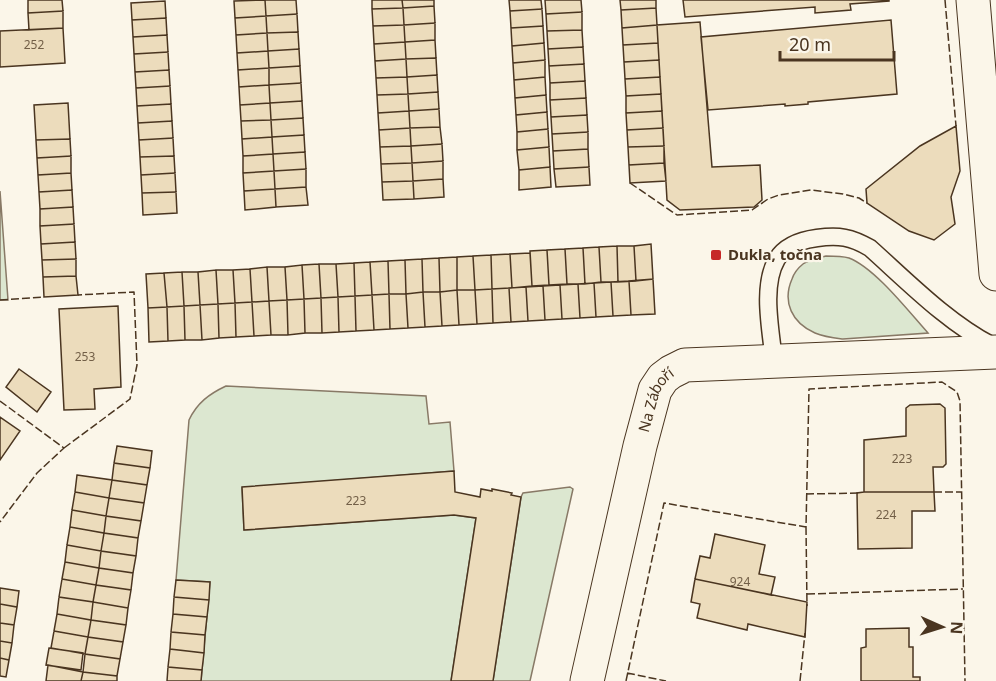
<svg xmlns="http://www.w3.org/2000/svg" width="996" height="681" viewBox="0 0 996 681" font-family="'Noto Sans',sans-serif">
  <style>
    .green { fill: #dce7d0; stroke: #887966; stroke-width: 1.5 }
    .building { fill: #ecdcbc; stroke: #4a3520; stroke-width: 1.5 }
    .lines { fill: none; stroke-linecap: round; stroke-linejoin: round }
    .service-casing { stroke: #4a3520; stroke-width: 19 }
    .minor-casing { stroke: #4a3520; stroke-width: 35 }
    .service { stroke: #fbf6e9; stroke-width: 16 }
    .minor { stroke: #fbf6e9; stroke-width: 33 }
    .fence { stroke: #4a3520; stroke-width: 1.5; stroke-dasharray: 8 3; stroke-linecap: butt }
    .poi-dot { fill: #c62828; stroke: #fbf6e9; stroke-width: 2 }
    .labels { text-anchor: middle; stroke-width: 4.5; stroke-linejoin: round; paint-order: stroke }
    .number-label { font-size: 12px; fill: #725f47 }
    .poi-label { font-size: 15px; font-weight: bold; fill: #4a3520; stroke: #fbf6e9; text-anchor: start }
    .street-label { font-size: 15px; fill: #4a3520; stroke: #fbf6e9 }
  </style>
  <rect width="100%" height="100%" fill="#fbf6e9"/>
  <path class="green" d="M 0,191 L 8,300 L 0,300 Z
    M 826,256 C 833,256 842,256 849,258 C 875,268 909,312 928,333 L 843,339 C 834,338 824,337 815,333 C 792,323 782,302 792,279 C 794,273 798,268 803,264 C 810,259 818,258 826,256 Z
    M 226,386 L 426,396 L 429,424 L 450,422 L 454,471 L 242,488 L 244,530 L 454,515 L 476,518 L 451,681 L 201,681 L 210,582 L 176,580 L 189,420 C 197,403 209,394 226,386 Z
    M 570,487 L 573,489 L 530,681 L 493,681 L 521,497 L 523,493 Z"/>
  <path class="building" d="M 28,0 L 62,0 L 63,11 L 28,13 Z
    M 265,0 L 296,0 L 297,14 L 266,16 Z
    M 265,0 L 266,16 L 235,18 L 234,1 Z
    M 372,0 L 402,0 L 403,8 L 372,9 Z
    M 402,0 L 434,0 L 434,6 L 403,8 Z
    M 509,0 L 541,0 L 542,9 L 510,11 Z
    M 545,0 L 581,0 L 582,12 L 546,14 Z
    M 620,0 L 656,0 L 656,8 L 621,10 Z
    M 683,0 L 889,0 L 889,1 L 850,4 L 851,10 L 815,13 L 815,7 L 685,17 Z
    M 165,1 L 166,18 L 132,20 L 131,3 Z
    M 434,6 L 435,23 L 404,25 L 403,8 Z
    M 403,8 L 404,25 L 373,26 L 372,9 Z
    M 656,8 L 657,25 L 622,28 L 621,10 Z
    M 542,9 L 543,26 L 511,28 L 510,11 Z
    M 63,11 L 63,28 L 29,30 L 28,13 Z
    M 582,12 L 582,30 L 547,31 L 546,14 Z
    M 297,14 L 298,32 L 267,33 L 266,16 Z
    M 266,16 L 267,33 L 236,35 L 235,18 Z
    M 166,18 L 167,35 L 133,37 L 132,20 Z
    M 891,20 L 897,94 L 808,102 L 808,104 L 785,106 L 785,104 L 708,110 L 701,37 Z
    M 700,22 L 712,167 L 760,165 L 762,200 L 754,207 L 680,210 L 667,200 L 657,25 Z
    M 435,23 L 435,40 L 405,42 L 404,25 Z
    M 404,25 L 405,42 L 374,44 L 373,26 Z
    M 657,25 L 658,43 L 623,45 L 622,28 Z
    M 543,26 L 544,43 L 512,46 L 511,28 Z
    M 63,28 L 65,63 L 0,67 L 0,31 Z
    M 582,30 L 583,47 L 548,49 L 547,31 Z
    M 298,32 L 299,49 L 268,51 L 267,33 Z
    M 267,33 L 268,51 L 237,53 L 236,35 Z
    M 167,35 L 168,52 L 134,54 L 133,37 Z
    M 435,40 L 436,58 L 406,59 L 405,42 Z
    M 405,42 L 406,59 L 375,61 L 374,44 Z
    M 544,43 L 545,60 L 513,63 L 512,46 Z
    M 658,43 L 659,60 L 624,62 L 623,45 Z
    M 583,47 L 584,64 L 549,66 L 548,49 Z
    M 299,49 L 300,66 L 269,68 L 268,51 Z
    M 268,51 L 269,68 L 238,70 L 237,53 Z
    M 168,52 L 169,70 L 135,72 L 134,54 Z
    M 436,58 L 437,75 L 407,77 L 406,59 Z
    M 406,59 L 407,77 L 376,78 L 375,61 Z
    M 545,60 L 545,77 L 514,80 L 513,63 Z
    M 659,60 L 660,77 L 625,79 L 624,62 Z
    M 584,64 L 585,81 L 550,83 L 549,66 Z
    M 300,66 L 301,83 L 269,85 L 269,68 Z
    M 269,68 L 269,85 L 239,87 L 238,70 Z
    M 169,70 L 170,86 L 136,88 L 135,72 Z
    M 437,75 L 438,92 L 408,94 L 407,77 Z
    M 407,77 L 408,94 L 377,95 L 376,78 Z
    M 545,77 L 546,95 L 515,98 L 514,80 Z
    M 660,77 L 661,94 L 626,96 L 625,79 Z
    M 585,81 L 586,98 L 550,100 L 550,83 Z
    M 301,83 L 302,101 L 270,103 L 269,85 Z
    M 269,85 L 270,103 L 240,105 L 239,87 Z
    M 170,86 L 171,104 L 137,106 L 136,88 Z
    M 438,92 L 439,109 L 409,111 L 408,94 Z
    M 408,94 L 409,111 L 378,113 L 377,95 Z
    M 661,94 L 662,111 L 626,113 L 626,96 Z
    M 546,95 L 547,112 L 516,115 L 515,98 Z
    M 586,98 L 587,115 L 551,117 L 550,100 Z
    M 302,101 L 303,118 L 271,120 L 270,103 Z
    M 68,103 L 70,139 L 36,140 L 34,105 Z
    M 270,103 L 271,120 L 241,121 L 240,105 Z
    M 171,104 L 172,121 L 138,123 L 137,106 Z
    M 439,109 L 440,127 L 410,128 L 409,111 Z
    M 409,111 L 410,128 L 379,130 L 378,113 Z
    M 662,111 L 663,128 L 627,130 L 626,113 Z
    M 547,112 L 548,129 L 517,132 L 516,115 Z
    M 587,115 L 588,132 L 552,134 L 551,117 Z
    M 303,118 L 304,135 L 272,137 L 271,120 Z
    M 271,120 L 272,137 L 242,139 L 241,121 Z
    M 172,121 L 173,138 L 139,140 L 138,123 Z
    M 956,126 L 960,171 L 951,197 L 955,224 L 934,240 L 909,231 L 867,203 L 866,189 L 920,146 Z
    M 440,127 L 442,144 L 411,146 L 410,128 Z
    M 410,128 L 411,146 L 380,147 L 379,130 Z
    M 663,128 L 664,146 L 628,147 L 627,130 Z
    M 548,129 L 549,147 L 517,150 L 517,132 Z
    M 588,132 L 588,149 L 553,151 L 552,134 Z
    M 304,135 L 305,152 L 273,154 L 272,137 Z
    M 272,137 L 273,154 L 243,156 L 242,139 Z
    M 173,138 L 174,156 L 140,157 L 139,140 Z
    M 70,139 L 71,156 L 37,158 L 36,140 Z
    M 442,144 L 443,161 L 412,163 L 411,146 Z
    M 411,146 L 412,163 L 381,164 L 380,147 Z
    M 664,146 L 664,163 L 629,165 L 628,147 Z
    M 549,147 L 550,167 L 519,170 L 517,150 Z
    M 588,149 L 589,167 L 554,169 L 553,151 Z
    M 305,152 L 306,169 L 274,171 L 273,154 Z
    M 273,154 L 274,171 L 243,173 L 243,156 Z
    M 71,156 L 71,173 L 38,175 L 37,158 Z
    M 174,156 L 175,173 L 141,175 L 140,157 Z
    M 443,161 L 443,179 L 413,181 L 412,163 Z
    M 412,163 L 413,181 L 382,182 L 381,164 Z
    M 664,163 L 666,181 L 630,183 L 629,165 Z
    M 550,167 L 551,187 L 519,190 L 519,170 Z
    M 589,167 L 590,185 L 556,187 L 554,169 Z
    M 306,169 L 306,187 L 275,189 L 274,171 Z
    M 274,171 L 275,189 L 244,191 L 243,173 Z
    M 71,173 L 72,190 L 39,192 L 38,175 Z
    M 175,173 L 176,192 L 142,193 L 141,175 Z
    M 443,179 L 444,197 L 414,199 L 413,181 Z
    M 413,181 L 414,199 L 383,200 L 382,182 Z
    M 306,187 L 308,205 L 276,207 L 275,189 Z
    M 275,189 L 276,207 L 245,210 L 244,191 Z
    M 72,190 L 73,207 L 40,209 L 39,192 Z
    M 176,192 L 177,213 L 143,215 L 142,193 Z
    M 73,207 L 74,224 L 40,226 L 40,209 Z
    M 74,224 L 75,242 L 41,244 L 40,226 Z
    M 75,242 L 76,259 L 42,260 L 41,244 Z
    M 651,244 L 653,279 L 636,281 L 634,246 Z
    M 617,246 L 618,282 L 601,282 L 599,247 Z
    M 617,246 L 634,246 L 636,281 L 618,282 Z
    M 599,247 L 601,282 L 585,284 L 583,248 Z
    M 583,248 L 585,284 L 567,284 L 565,249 Z
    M 565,249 L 567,284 L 549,285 L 547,250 Z
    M 547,250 L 549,285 L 532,286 L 530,251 Z
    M 530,253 L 532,286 L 512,288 L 510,254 Z
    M 510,254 L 512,288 L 492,289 L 491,255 Z
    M 491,255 L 492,289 L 475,290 L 473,256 Z
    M 473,256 L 475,290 L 457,290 L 457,257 Z
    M 457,257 L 457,290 L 440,292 L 439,258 Z
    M 439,258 L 440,292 L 423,292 L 422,259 Z
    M 76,259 L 76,276 L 43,277 L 42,260 Z
    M 422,259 L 423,292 L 406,294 L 405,260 Z
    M 405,260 L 406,294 L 389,294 L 388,261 Z
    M 388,261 L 389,294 L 372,295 L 370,262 Z
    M 370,262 L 372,295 L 355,296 L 354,263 Z
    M 354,263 L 355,296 L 338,297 L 336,264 Z
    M 319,264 L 336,264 L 338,297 L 321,298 Z
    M 319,264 L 321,298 L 304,299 L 302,265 Z
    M 302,265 L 304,299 L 287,300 L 285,267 Z
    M 267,267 L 285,267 L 287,300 L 269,301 Z
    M 267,267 L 269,301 L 252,302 L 250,269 Z
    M 250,269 L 252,302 L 235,303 L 233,270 Z
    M 216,270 L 218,304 L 200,305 L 198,272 Z
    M 216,270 L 233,270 L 235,303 L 218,304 Z
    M 182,272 L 184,306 L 167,307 L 164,273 Z
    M 182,272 L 198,272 L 200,305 L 184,306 Z
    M 164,273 L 167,307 L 148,308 L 146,274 Z
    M 76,276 L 78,295 L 44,297 L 43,277 Z
    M 653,279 L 655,314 L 631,315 L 629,281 Z
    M 629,281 L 631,315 L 613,316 L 611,282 Z
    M 611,282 L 613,316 L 596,317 L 594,283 Z
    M 594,283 L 596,317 L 580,318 L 578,284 Z
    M 578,284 L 580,318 L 562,319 L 560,285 Z
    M 560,285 L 562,319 L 545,320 L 543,286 Z
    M 543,286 L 545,320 L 528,321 L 526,287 Z
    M 526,287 L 528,321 L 511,322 L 509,288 Z
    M 509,288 L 511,322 L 493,323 L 492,289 Z
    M 492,289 L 493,323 L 477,324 L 475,290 Z
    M 457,290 L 475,290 L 477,324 L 459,325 Z
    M 457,290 L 459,325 L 442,326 L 440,292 Z
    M 423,292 L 440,292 L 442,326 L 425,327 Z
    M 423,292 L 425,327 L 408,328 L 406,294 Z
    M 389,294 L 406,294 L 408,328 L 390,329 Z
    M 389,294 L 390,329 L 374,330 L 372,295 Z
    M 372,295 L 374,330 L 356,331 L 355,296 Z
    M 355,296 L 356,331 L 339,332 L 338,297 Z
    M 338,297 L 339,332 L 322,333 L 321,298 Z
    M 321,298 L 322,333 L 305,333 L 304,299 Z
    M 304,299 L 305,333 L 288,335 L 287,300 Z
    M 287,300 L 288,335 L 271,335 L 269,301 Z
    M 269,301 L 271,335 L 254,336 L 252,302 Z
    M 252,302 L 254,336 L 236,337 L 235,303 Z
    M 235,303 L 236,337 L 219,338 L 218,304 Z
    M 218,304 L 219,338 L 202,340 L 200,305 Z
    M 200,305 L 202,340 L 185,340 L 184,306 Z
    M 118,306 L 121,387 L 94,389 L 95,409 L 64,410 L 59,309 Z
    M 184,306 L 185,340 L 168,341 L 167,307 Z
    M 167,307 L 168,341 L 149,342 L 148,308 Z
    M 19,369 L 51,392 L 37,412 L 6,387 Z
    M 940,404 L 945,408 L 946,464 L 943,467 L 933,467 L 934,492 L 864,492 L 864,440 L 906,436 L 906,408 L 910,405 Z
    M 0,417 L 20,431 L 0,460 Z
    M 117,446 L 152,451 L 150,468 L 114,463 Z
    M 114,463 L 150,468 L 147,485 L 112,480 Z
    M 454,471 L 455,492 L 480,497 L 481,489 L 492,491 L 492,489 L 512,493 L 511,495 L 521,497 L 493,681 L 451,681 L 476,518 L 454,515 L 244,530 L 242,487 Z
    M 77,475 L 112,480 L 109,498 L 75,492 Z
    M 112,480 L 147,485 L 144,503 L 109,498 Z
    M 75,492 L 109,498 L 106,516 L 72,510 Z
    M 864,492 L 934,492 L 935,511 L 912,511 L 912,548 L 858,549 L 857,493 Z
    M 109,498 L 144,503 L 141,521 L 106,516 Z
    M 72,510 L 106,516 L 104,533 L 70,527 Z
    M 106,516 L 141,521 L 138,538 L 104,533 Z
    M 70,527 L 104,533 L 101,551 L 67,545 Z
    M 104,533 L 138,538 L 136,556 L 101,551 Z
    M 715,534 L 765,545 L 759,574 L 775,577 L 771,595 L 695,579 L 700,556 L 710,558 Z
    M 67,545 L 101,551 L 99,568 L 65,562 Z
    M 101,551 L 136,556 L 133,573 L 99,568 Z
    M 65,562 L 99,568 L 96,585 L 62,579 Z
    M 99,568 L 133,573 L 131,590 L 96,585 Z
    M 62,579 L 96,585 L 93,602 L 59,597 Z
    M 695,579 L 807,602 L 805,637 L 748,624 L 747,630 L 697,618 L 700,604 L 691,602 Z
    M 176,580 L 210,582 L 209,600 L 174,597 Z
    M 96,585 L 131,590 L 128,608 L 93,602 Z
    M 0,588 L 19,591 L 17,607 L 0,604 Z
    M 59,597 L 93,602 L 91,620 L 57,614 Z
    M 174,597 L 209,600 L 207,617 L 173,614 Z
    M 93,602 L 128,608 L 126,625 L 91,620 Z
    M 0,604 L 17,607 L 14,625 L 0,623 Z
    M 57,614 L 91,620 L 88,637 L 54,631 Z
    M 173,614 L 207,617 L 205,635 L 171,632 Z
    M 91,620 L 126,625 L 123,642 L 88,637 Z
    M 0,623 L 14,625 L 12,643 L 0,641 Z
    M 909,628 L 909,647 L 913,647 L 913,677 L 920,677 L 920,681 L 861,681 L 861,648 L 866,647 L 866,629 Z
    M 54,631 L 88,637 L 85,654 L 51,648 Z
    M 171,632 L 205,635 L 204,653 L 170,649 Z
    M 88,637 L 123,642 L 120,659 L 85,654 Z
    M 0,641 L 12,643 L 9,660 L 0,658 Z
    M 49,648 L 83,653 L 81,670 L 46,665 Z
    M 170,649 L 204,653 L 202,670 L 168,667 Z
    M 85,654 L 120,659 L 117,676 L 83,672 Z
    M 0,658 L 9,660 L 6,677 L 0,676 Z
    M 48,665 L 83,672 L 81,681 L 46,681 Z
    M 168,667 L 202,670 L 201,681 L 167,681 Z
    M 83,672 L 117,676 L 117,681 L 81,681 Z"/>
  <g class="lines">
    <defs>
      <path id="service" d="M 774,361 C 771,331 761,286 777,259 C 785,246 802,240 817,238 C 839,235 851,237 870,248 C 908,282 948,323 993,346"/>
      <g id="minor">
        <path d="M 973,0 L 996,274"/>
        <path id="s1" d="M 587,681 L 640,446 L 655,390 L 663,378 L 671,372 L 685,365 L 996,352"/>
      </g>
    </defs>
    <use href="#service" class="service-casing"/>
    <use href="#minor" class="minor-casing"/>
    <use href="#service" class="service"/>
    <use href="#minor" class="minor"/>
    <path class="fence" d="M 945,0 L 956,126
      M 630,183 L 677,215 L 752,210 L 768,199 L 779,195 L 811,190 L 843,194 L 859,198 L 867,203
      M 0,300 L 44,297
      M 0,401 L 64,448 L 37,473 L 0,522
      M 64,448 L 130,399 L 137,365 L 134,292 L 78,295
      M 934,492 L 961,492
      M 806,494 L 861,493
      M 806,527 L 807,606
      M 807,594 L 963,589
      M 627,673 L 666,681
      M 626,681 L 664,503 L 806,527 L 809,389 L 942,382 L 957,392 L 960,401 L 965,681
      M 800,681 L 805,633"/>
  </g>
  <rect class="poi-dot" x="710" y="249" width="12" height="12" rx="3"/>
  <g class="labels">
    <g class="number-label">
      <text x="34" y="49">252</text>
      <text x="85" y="361">253</text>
      <text x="902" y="463">223</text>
      <text x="356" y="505">223</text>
      <text x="886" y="519">224</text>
      <text x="740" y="586">924</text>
    </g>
    <g class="poi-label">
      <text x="728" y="260">Dukla, točna</text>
    </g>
    <g class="street-label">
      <text dy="5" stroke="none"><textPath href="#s1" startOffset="290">Na Záboří</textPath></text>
    </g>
  </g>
  <g transform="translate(942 627) rotate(93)" stroke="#fbf6e9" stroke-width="4.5" paint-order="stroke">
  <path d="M0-4.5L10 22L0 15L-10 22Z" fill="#4a3520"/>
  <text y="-9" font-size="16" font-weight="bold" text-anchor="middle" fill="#4a3520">N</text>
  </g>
  <path d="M780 51v9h114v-9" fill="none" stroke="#4a3520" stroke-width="3"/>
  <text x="789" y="51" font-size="18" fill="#4a3520" stroke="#fbf6e9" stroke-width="4.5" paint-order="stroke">20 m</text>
</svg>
